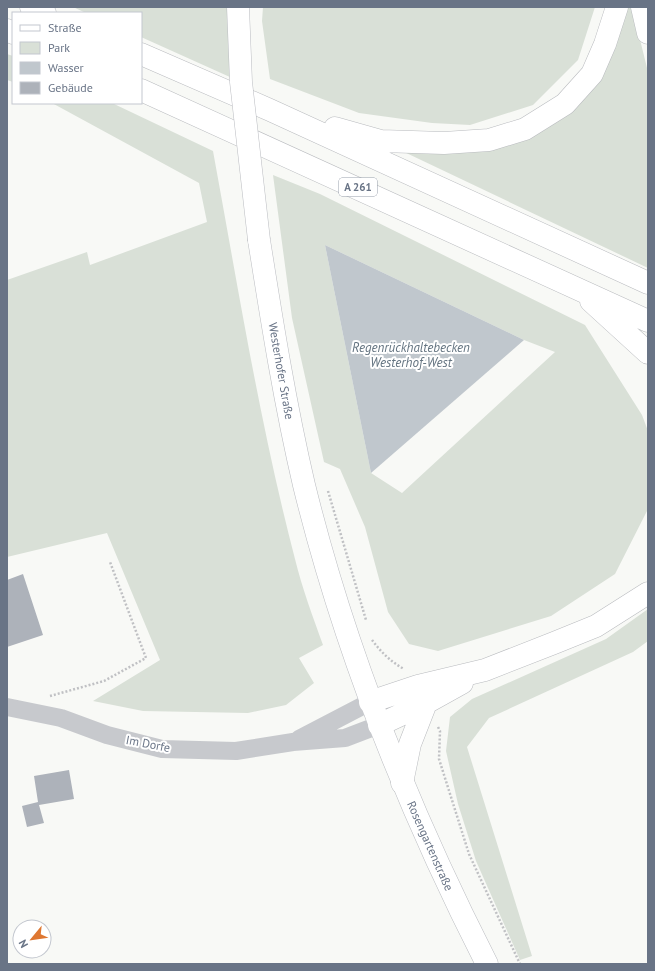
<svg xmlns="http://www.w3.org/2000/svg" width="655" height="971" viewBox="0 0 655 971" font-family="'PT Sans',sans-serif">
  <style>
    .green { fill: #d9e0d7; fill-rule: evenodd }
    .water { fill: #c0c7cd }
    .building { fill: #adb2ba }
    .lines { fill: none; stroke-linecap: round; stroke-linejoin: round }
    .major-casing { stroke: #babcc1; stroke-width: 23 }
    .highway-casing { stroke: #b9bbbf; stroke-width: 23 }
    .path { stroke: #c0c1c4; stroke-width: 2.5; stroke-dasharray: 2 2; stroke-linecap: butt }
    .minor { stroke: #c7c9cd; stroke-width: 18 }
    .major { stroke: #fff; stroke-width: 22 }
    .highway { stroke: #fff; stroke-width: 22 }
    .major-bridge-casing { stroke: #babcc1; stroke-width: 23; stroke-linecap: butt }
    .major-bridge { stroke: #fff; stroke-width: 22 }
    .labels { text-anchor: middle; stroke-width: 4; stroke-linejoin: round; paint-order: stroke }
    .shield { fill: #fff; stroke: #969eaa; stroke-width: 1 }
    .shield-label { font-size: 11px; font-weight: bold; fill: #697486 }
    .street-label { font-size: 12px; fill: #697486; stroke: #fff }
    .water-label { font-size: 13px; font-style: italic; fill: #647481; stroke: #fff }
  </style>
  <rect width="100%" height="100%" fill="#f8f9f6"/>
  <path class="green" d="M 73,7 L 238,7 L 241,82 L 141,37 L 141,13 L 86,13 Z
    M 263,7 L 595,7 L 578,60 L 533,105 L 470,125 L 432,123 L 359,113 L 270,79 L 262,21 Z
    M 617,7 L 632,7 L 648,72 L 648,268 L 381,141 L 489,140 L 565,104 Z
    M 7,54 L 13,56 L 13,82 L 7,80 Z
    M 52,103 L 112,103 L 213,151 C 238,287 260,425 295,559 C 302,588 313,617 323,645 L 299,658 L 314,683 L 286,705 L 248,713 L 143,711 L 93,701 L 160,660 L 107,533 L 7,557 L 7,280 L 87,252 L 90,265 L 207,222 L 199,183 Z
    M 273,175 L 320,194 L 585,325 L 642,415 L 648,431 L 648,509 L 615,574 L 551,616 L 438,651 L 409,644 L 388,612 L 365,527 L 340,469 L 324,462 L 292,318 ZM 325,245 L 524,340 L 555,352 L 402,493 L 371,473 Z
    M 648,609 L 648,641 L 633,652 L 489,718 L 467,747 L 532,956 L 520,960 L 476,861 L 458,804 L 446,751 L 450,717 L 472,699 L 606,639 Z"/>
  <path class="water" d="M 325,245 L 524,340 L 371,473 Z"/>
  <path class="building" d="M 23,574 L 43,635 L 7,647 L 7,580 Z
    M 69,770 L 74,799 L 39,805 L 44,823 L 27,827 L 22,806 L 38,802 L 34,776 Z"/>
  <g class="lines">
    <defs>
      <path id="major" d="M 259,240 C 272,322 285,404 304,485 C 345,652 409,811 487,964"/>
      <path id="highway" d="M 31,7 L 45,13
        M 642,7 L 648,33
        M 7,30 L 13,33
        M 141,54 L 270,110 L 648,283
        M 141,90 L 648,321
        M 335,128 L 381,141 L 444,143 L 489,140 L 525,129 L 565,104 L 592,74 L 605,44 L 617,7
        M 591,301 L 648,353
        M 370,702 L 418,686 L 485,670 L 554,643 L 596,626 L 648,593
        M 379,725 L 426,703 L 462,683
        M 402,783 L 410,744 L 426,703"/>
    </defs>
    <use href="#major" class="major-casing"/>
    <use href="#highway" class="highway-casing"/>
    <path class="path" d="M 328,491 L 366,620
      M 372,640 C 381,652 391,662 404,669
      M 50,696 L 104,681 L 146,658 L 110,562
      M 438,727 L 440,731 L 439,759 L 469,854 L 520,964"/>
    <path class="minor" d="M 7,707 L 61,718 L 107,735 L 162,749 L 236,751 L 293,742 L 345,738 L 379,725
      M 299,739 L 370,702"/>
    <use href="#major" class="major"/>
    <use href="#highway" class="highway"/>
    <defs>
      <path id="major-bridge" d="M 238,7 L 241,82 L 259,240"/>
    </defs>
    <use href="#major-bridge" class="major-bridge-casing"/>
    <use href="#major-bridge" class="major-bridge"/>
  </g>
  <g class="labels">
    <rect class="shield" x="339" y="178" width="38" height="18" rx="3"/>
    <g class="shield-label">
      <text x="358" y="191">A 261</text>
    </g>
    <g class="street-label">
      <text transform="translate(281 371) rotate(80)" y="4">Westerhofer Straße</text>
      <text transform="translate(148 744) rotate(11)" y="4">Im Dorfe</text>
      <text transform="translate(430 846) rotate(66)" y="4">Rosengartenstraße</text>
    </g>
    <g class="water-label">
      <text x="411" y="352">Regenrückhaltebecken<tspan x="411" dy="15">Westerhof-West</tspan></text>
    </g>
  </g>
  <rect width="655" height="971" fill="none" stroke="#697486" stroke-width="16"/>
  <rect x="12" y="12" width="130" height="92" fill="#ffffff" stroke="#c3c7cf"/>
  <rect x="20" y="25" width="20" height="6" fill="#ffffff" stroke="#c3c7cf"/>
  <text x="48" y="32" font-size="12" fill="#697486">Straße</text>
  <rect x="20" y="42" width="20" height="12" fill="#d9e0d7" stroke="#c3c7cf"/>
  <text x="48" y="52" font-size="12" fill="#697486">Park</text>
  <rect x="20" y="62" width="20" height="12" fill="#c0c7cd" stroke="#c3c7cf"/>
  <text x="48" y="72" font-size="12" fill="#697486">Wasser</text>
  <rect x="20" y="82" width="20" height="12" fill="#adb2ba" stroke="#c3c7cf"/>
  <text x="48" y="92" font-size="12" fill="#697486">Gebäude</text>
  <g transform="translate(32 939) rotate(241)"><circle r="19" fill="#ffffff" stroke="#c3c7cf"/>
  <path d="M0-3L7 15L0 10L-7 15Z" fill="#de7731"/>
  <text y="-6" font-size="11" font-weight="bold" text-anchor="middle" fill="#697486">N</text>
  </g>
</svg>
